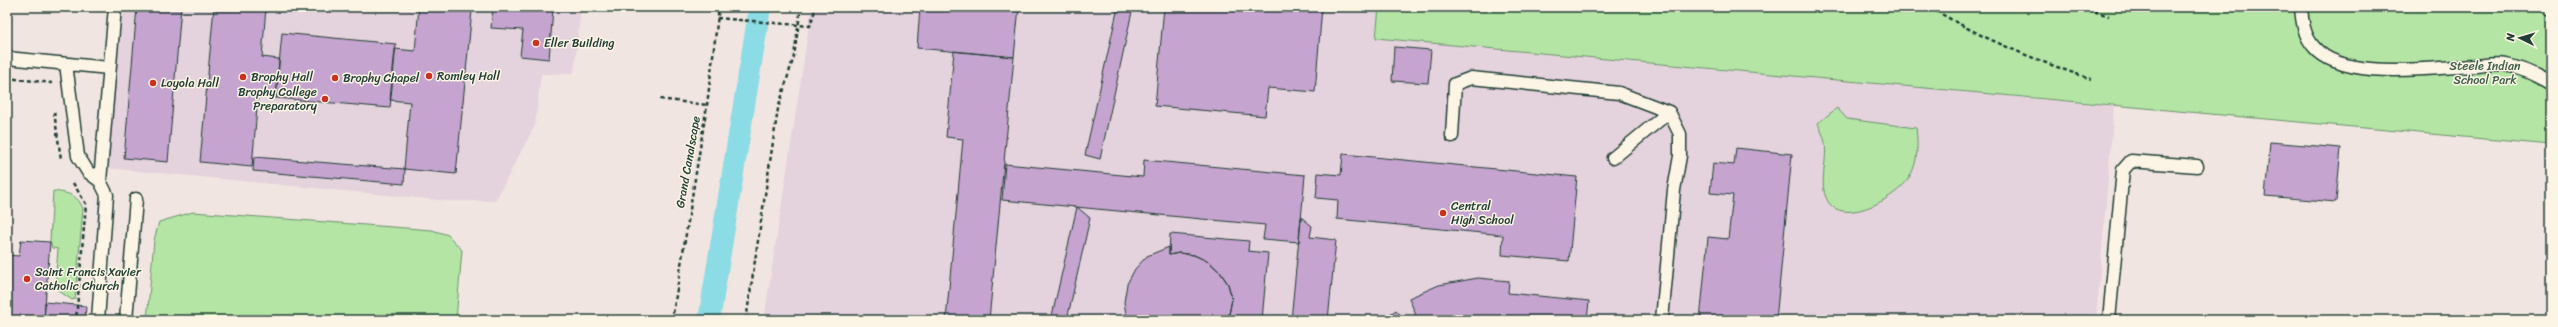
<svg xmlns="http://www.w3.org/2000/svg" width="2558" height="327" viewBox="0 0 2558 327" font-family="Sriracha,sans-serif">
  <style>
    .built { fill: #e4d2dc }
    .green { fill: #b4e5a5; stroke: #6a916c }
    .lines { fill: none; stroke-linecap: round; stroke-linejoin: round }
    .canal { stroke: #8bdce4; stroke-width: 22 }
    .building { fill: #c5a4cf; stroke: #1f3d34 }
    .service-casing { stroke: #1f3d34; stroke-width: 15 }
    .path { stroke: #1f3d34; stroke-width: 2.5; stroke-dasharray: 4 3; stroke-linecap: butt }
    .service { stroke: #fcf5e5; stroke-width: 12 }
    .poi-dot { fill: #c8321e; stroke: #fcf5e5; stroke-width: 1.5 }
    .labels { text-anchor: middle; stroke-width: 3; stroke-linejoin: round; paint-order: stroke }
    .poi-label { font-size: 12px; fill: #1f3d34; stroke: #fcf5e5; text-anchor: start }
    .park-label { font-size: 12px; fill: #3d5f4b; stroke: #fcf5e5 }
    .street-label { font-size: 12px; fill: #1f3d34; stroke: #fcf5e5 }
  </style>
  <rect width="100%" height="100%" fill="#f1e5e1"/>
  <filter id="ink" filterUnits="userSpaceOnUse"><feTurbulence type="fractalNoise" baseFrequency=".025" numOctaves="2"/><feDisplacementMap in="SourceGraphic" scale="8" xChannelSelector="R" yChannelSelector="G"/><feConvolveMatrix kernelMatrix="1 2 1 2 8 2 1 2 1" color-interpolation-filters="sRGB"/></filter>
  <g filter="url(#ink)">
    <path class="built" d="M 121,7 L 581,7 L 574,73 L 541,74 L 535,125 L 495,201 L 449,201 L 107,168 Z
      M 812,7 L 1379,7 L 1376,38 L 2114,106 L 2096,320 L 764,320 Z"/>
    <path class="green" d="M 1379,7 L 2551,7 L 2551,145 L 1376,38 Z
      M 1837,108 L 1847,119 L 1916,128 C 1918,144 1918,162 1910,176 C 1899,197 1846,226 1829,203 C 1817,185 1828,163 1825,143 C 1824,136 1820,129 1818,123 Z
      M 53,191 C 67,193 78,194 83,209 L 75,299 L 72,300 L 55,288 L 58,249 L 52,248 L 50,241 Z
      M 193,212 L 432,230 L 448,235 L 462,250 L 456,320 L 147,320 L 154,240 L 159,222 Z"/>
    <g class="lines">
      <path class="canal" d="M 709,320 L 760,7"/>
    </g>
    <path class="building" d="M 137,7 L 181,7 L 168,162 L 124,158 Z
      M 214,7 L 266,7 L 262,57 L 279,59 L 276,98 L 258,96 L 252,167 L 200,162 Z
      M 419,7 L 472,10 L 456,174 L 404,169 L 410,102 L 390,100 L 395,49 L 415,51 Z
      M 493,7 L 572,7 L 571,10 L 553,9 L 549,59 L 520,56 L 523,30 L 491,28 Z
      M 920,7 L 1019,7 L 1014,57 L 917,48 Z
      M 1118,7 L 1133,7 L 1100,159 L 1085,155 Z
      M 1164,7 L 1322,7 L 1315,92 L 1268,88 L 1265,116 L 1155,106 Z
      M 282,33 L 396,44 L 390,108 L 276,98 Z
      M 1394,47 L 1431,50 L 1428,83 L 1392,81 Z
      M 954,51 L 1014,57 L 989,320 L 946,320 L 963,139 L 946,137 Z
      M 2270,142 L 2341,148 L 2336,202 L 2265,196 Z
      M 1736,148 L 1792,154 L 1776,320 L 1700,320 L 1708,237 L 1728,239 L 1733,195 L 1710,193 L 1713,163 L 1734,165 Z
      M 1343,154 L 1577,177 L 1569,261 L 1502,255 L 1503,235 L 1337,219 L 1338,200 L 1316,198 L 1318,173 L 1341,175 Z
      M 254,157 L 405,169 L 404,184 L 253,171 Z
      M 1144,160 L 1305,175 L 1299,242 L 1263,239 L 1265,225 L 1002,200 L 1005,164 L 1143,177 Z
      M 1077,207 L 1090,218 L 1067,320 L 1051,320 Z
      M 1301,217 L 1312,226 L 1310,237 L 1336,240 L 1328,320 L 1291,320 Z
      M 1170,234 L 1249,241 L 1248,251 L 1268,253 L 1262,320 L 1228,320 L 1232,299 L 1228,284 L 1220,272 L 1209,262 L 1194,255 L 1179,253 L 1169,255 Z
      M 21,240 L 50,242 L 44,320 L 7,320 L 7,255 L 19,256 Z
      M 1169,247 L 1169,255 L 1179,253 L 1194,255 L 1209,262 L 1220,272 L 1228,284 L 1232,299 L 1228,320 L 1127,320 L 1124,302 L 1127,284 L 1135,269 L 1147,256 Z
      M 1478,278 L 1509,281 L 1508,293 L 1589,301 L 1587,320 L 1415,320 L 1417,318 L 1409,298 L 1439,285 Z
      M 45,302 L 86,306 L 85,320 L 44,320 Z
      M 1396,310 L 1405,320 L 1393,320 L 1389,315 Z"/>
    <g class="lines">
      <defs>
        <path id="service" d="M 2301,7 C 2302,21 2304,36 2314,47 C 2343,82 2435,67 2476,66 C 2485,65 2497,63 2506,65 C 2522,68 2538,76 2551,84
          M 2547,7 L 2551,9
          M 7,58 L 109,68
          M 66,64 L 78,156 L 88,172 L 100,181 L 107,195 L 98,320
          M 1452,136 L 1455,84 L 1471,78 L 1619,93 L 1669,112 L 1680,134 L 1680,156 L 1674,190 L 1662,320
          M 1613,158 L 1669,112
          M 100,181 L 115,7
          M 126,320 L 136,199
          M 2109,320 L 2123,170 L 2131,161 L 2197,166"/>
      </defs>
      <use href="#service" class="service-casing"/>
      <path class="path" d="M 1930,7 C 1980,38 2035,60 2091,79
        M 2081,7 L 2109,16
        M 717,18 L 810,26 L 816,7
        M 7,78 L 52,83
        M 660,99 L 707,105
        M 54,112 L 61,159
        M 73,183 L 86,204 L 76,320
        M 672,320 L 707,105 L 719,7
        M 746,320 L 778,109 L 794,56 L 801,7"/>
      <use href="#service" class="service"/>
    </g>
  </g>
  <g class="poi-dot">
    <circle cx="536" cy="43" r="4"/>
    <circle cx="429" cy="76" r="4"/>
    <circle cx="243" cy="77" r="4"/>
    <circle cx="335" cy="78" r="4"/>
    <circle cx="153" cy="83" r="4"/>
    <circle cx="325" cy="99" r="4"/>
    <circle cx="1443" cy="213" r="4"/>
    <circle cx="27" cy="279" r="4"/>
  </g>
  <g class="labels">
    <g class="poi-label">
      <text x="544" y="47">Eller Building</text>
      <text x="437" y="80">Romley Hall</text>
      <text x="251" y="81">Brophy Hall</text>
      <text x="343" y="82">Brophy Chapel</text>
      <text x="161" y="87">Loyola Hall</text>
      <text x="317" y="96" text-anchor="end">Brophy College<tspan x="317" dy="14">Preparatory</tspan></text>
      <text x="1451" y="210">Central<tspan x="1451" dy="14">High School</tspan></text>
      <text x="35" y="276">Saint Francis Xavier<tspan x="35" dy="14">Catholic Church</tspan></text>
    </g>
    <g class="park-label">
      <text x="2485" y="70">Steele Indian<tspan x="2485" dy="14">School Park</tspan></text>
    </g>
    <g class="street-label">
      <text transform="translate(688 162) rotate(-80)" y="4">Grand Canalscape</text>
    </g>
  </g>
  <rect width="2558" height="327" fill="none" stroke="#fcf5e5" stroke-width="24"/>
  <rect x="12" y="12" width="2534" height="303" fill="none" stroke="#1f3d34" stroke-width="1.5" filter="url(#ink)"/>
  <g transform="translate(2520 38) rotate(275)" stroke="#fcf5e5" stroke-width="3" paint-order="stroke">
  <path d="M0-3L7 15L0 10L-7 15Z" fill="#1f3d34"/>
  <text y="-6" font-size="11" font-weight="bold" text-anchor="middle" fill="#1f3d34">N</text>
  </g>
</svg>
